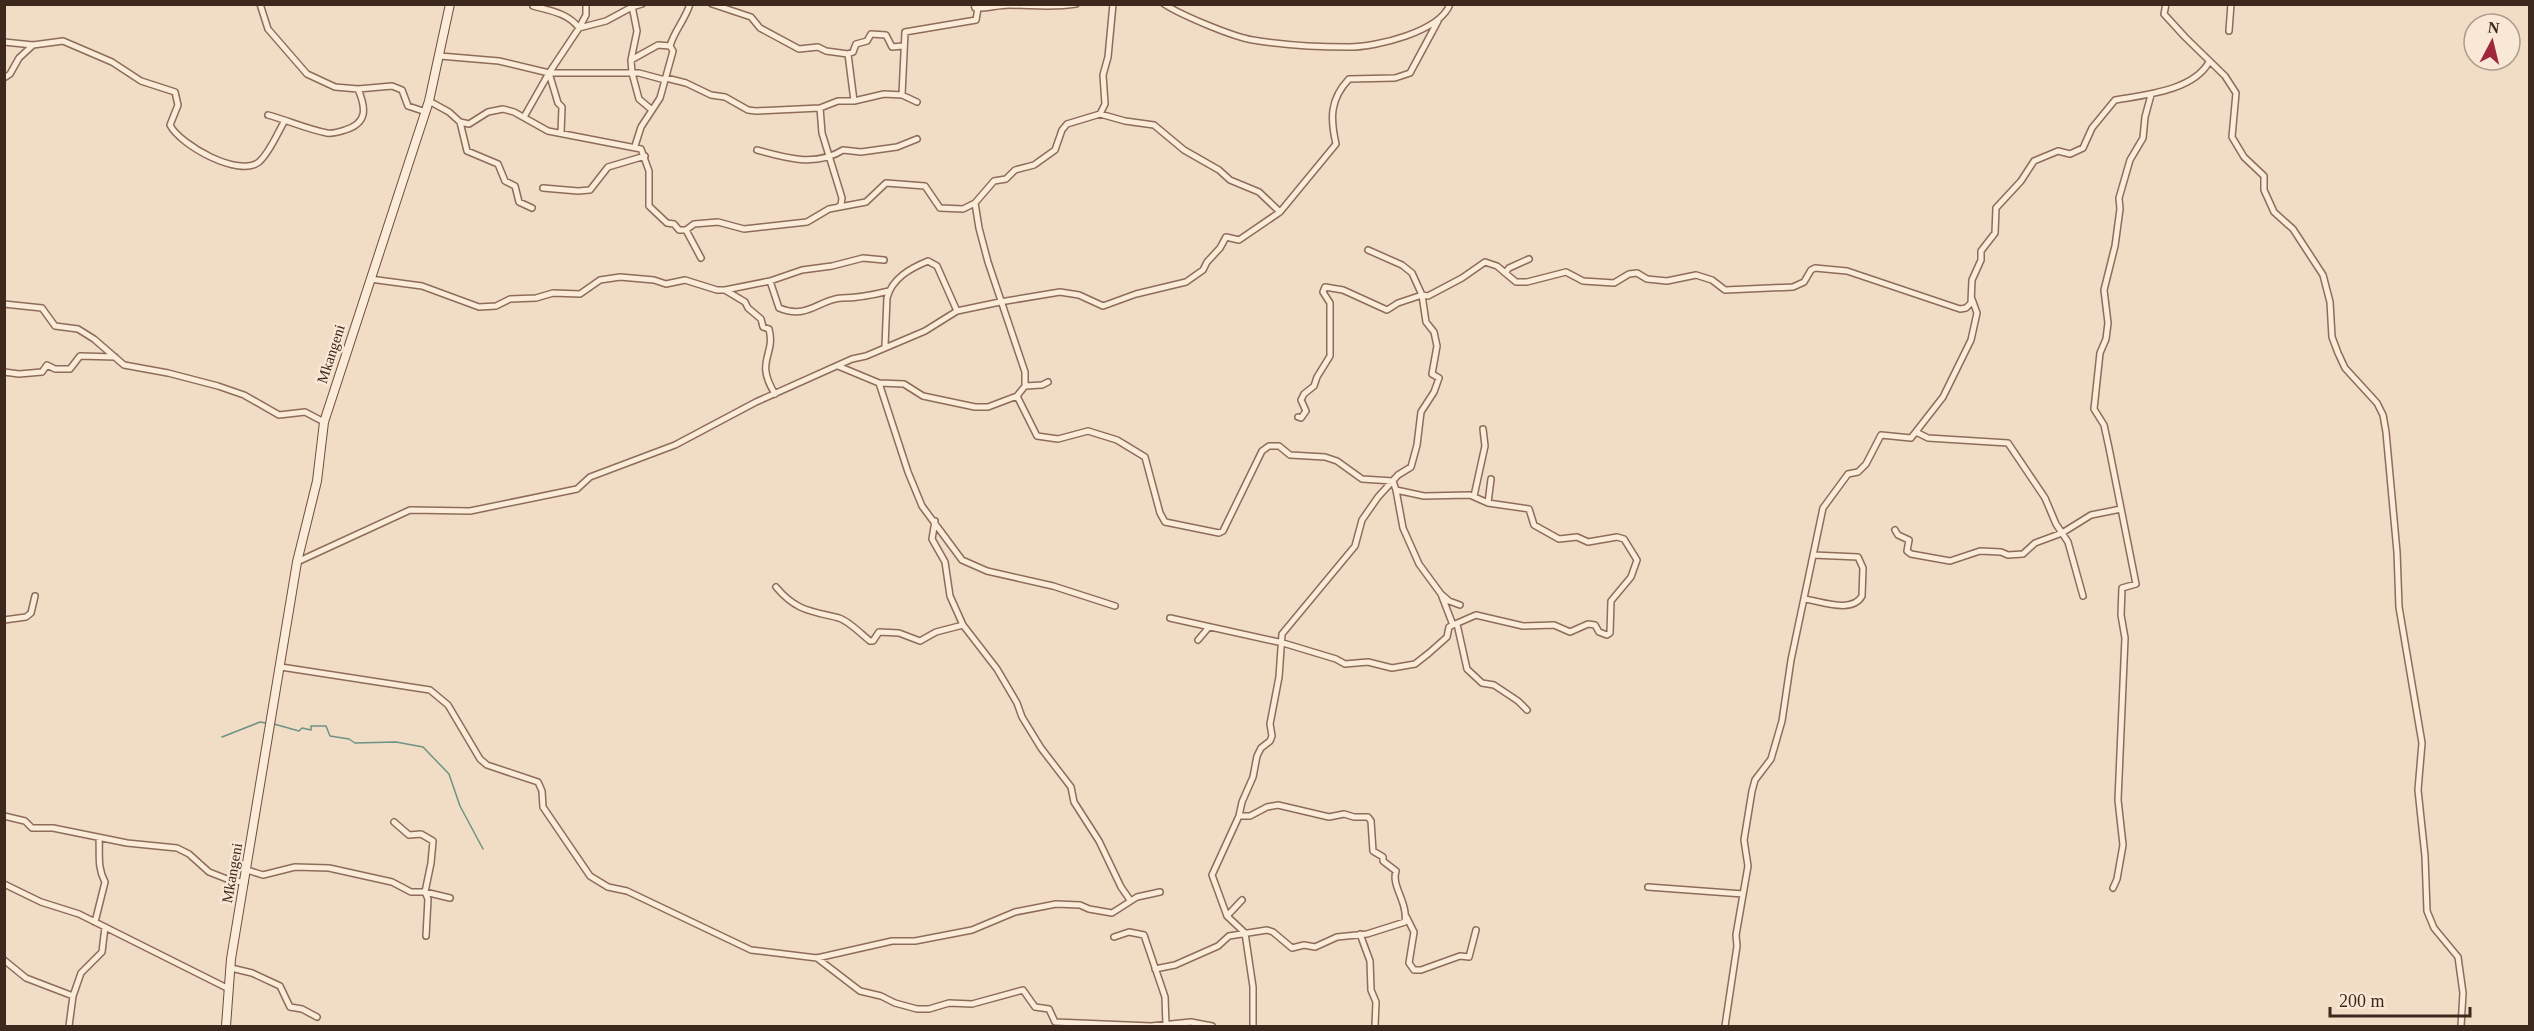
<svg xmlns="http://www.w3.org/2000/svg" width="2534" height="1031" viewBox="0 0 2534 1031" font-family="'Times New Roman',serif">
  <style>
    .lines { fill: none; stroke-linecap: round; stroke-linejoin: round }
    .stream { stroke: #6d9383; stroke-width: 1.5 }
    .street-casing { stroke: #8d6c5a; stroke-width: 8 }
    .secondary-casing { stroke: #6f4d3d; stroke-width: 10 }
    .street { stroke: #fbebd9; stroke-width: 5 }
    .secondary { stroke: #fbebd9; stroke-width: 8 }
    .labels { text-anchor: middle; stroke-width: 5; stroke-linejoin: round; paint-order: stroke }
    .street-label { font-size: 15px; fill: #3d281e; stroke: #f8e8d5 }
  </style>
  <rect width="100%" height="100%" fill="#f1dcc5"/>
  <g class="lines">
    <path class="stream" d="M 274,724 L 299,731 L 302,728 L 311,730 L 311,726 L 326,726 L 330,736 L 349,739 L 355,743 L 396,742 L 423,747 L 449,774 L 460,806 L 483,849
      M 222,737 L 260,722 L 266,723"/>
    <defs>
      <path id="street" d="M 260,4 L 268,29 L 307,74 L 335,87 L 358,89 L 392,86 L 402,90 L 408,106 L 426,112
        M 712,4 L 751,17 L 760,28 L 799,49 L 818,47 L 826,51 L 848,54
        M 974,4 L 975,8 C 987,9 997,5 1009,5 C 1032,5 1053,8 1076,4
        M 1164,4 C 1181,15 1233,37 1253,40 C 1284,45 1318,47 1349,47 C 1376,47 1440,32 1450,4
        M 2166,4 L 2164,14 L 2185,37 L 2225,76 L 2236,93 L 2232,137 L 2244,157 L 2264,176 L 2264,190 L 2274,212 L 2293,229 L 2323,275 L 2330,302 L 2332,337 L 2338,353 L 2345,368 L 2377,403 L 2383,415 L 2386,432 L 2397,552 L 2399,607 L 2422,743 L 2418,790 L 2425,856 L 2427,911 L 2434,928 L 2458,957 L 2463,993 L 2461,1026
        M 533,6 C 551,11 568,13 579,28 L 586,15 L 586,4
        M 632,6 L 637,31 L 631,60 L 632,73 L 639,99 L 652,110
        M 2229,31 L 2231,4
        M 4,42 L 33,45 L 63,41 L 112,62 L 141,81 L 175,92 L 178,105 L 170,125 C 180,145 239,178 259,162 C 270,152 277,134 284,122
        M 440,56 L 499,61 L 549,73 L 639,73 L 665,80
        M 631,60 L 658,45 L 670,46 C 674,31 685,20 690,4
        M 549,73 L 558,103 L 562,107 L 561,133
        M 4,78 L 10,74 L 19,58 L 33,45
        M 666,78 L 686,83 L 711,95 L 725,97 L 748,110 L 756,111 L 820,108 L 838,101 L 854,101 L 884,94 L 902,95 L 917,102
        M 902,95 L 905,32 L 976,20 L 978,8
        M 429,101 L 449,112 L 460,122 L 469,124 L 488,112 L 503,109 L 514,112 L 548,131 L 641,149 L 649,171 L 649,206 L 667,223 L 674,224 L 679,230 L 686,230 L 701,258
        M 854,101 L 848,54 L 853,52 L 856,44 L 867,41 L 871,34 L 886,35 L 892,47 L 903,46
        M 820,108 L 822,133 L 842,198 L 841,205 L 838,207
        M 1100,114 L 1125,121 L 1154,125 L 1184,150 L 1219,170 L 1230,180 L 1259,192 L 1280,212
        M 268,115 C 287,120 306,129 327,133 C 333,134 339,132 345,130 C 368,123 366,108 358,89
        M 524,117 L 549,73 L 579,28 L 606,21 L 632,7 L 642,4
        M 460,122 L 467,151 L 498,164 L 505,181 L 515,186 L 519,202 L 532,208
        M 635,146 L 641,127 L 660,98 L 673,51 L 670,46
        M 757,150 C 785,158 816,167 843,150 L 861,152 L 897,147 L 917,139
        M 543,188 L 578,191 L 590,190 L 608,167 L 645,156
        M 975,203 L 979,228 L 988,262 L 1025,372 L 1025,386 L 1017,396
        M 686,230 L 694,224 L 718,222 L 744,229 L 807,222 L 829,209 L 866,202 L 886,183 L 925,186 L 940,208 L 963,209 L 975,203 L 994,181 L 1006,179 L 1015,170 L 1034,165 L 1055,150 L 1062,130 L 1067,124 L 1100,114 L 1105,104 L 1103,75 L 1108,57 L 1113,4
        M 1368,250 L 1402,265 L 1412,273 L 1422,295 L 1428,296 L 1462,278 L 1485,262 L 1497,266 L 1516,282 L 1527,282 L 1566,272 L 1583,281 L 1614,283 L 1629,274 L 1637,273 L 1647,279 L 1667,281 L 1696,275 L 1712,280 L 1725,290 L 1793,287 L 1804,282 L 1811,270 L 1815,268 L 1847,271 L 1960,309 L 1966,308 L 1971,303 L 1972,280 L 1981,260 L 1981,251 L 1995,233 L 1996,208 L 2021,181 L 2034,161 L 2058,151 L 2070,154 L 2083,148 L 2092,128 L 2115,100 C 2144,95 2193,91 2209,62
        M 1505,273 L 1509,268 L 1529,259
        M 370,279 L 422,286 L 479,307 L 496,306 L 510,299 L 536,298 L 553,293 L 580,294 L 600,280 L 620,277 L 654,280 L 666,284 L 685,280 L 717,290 L 725,290 L 745,302 L 748,308 L 761,319 L 763,327 L 769,329 C 776,356 754,360 775,394
        M 770,281 L 779,308 C 808,320 819,299 842,298 C 858,298 873,295 889,291
        M 725,290 L 770,281 L 802,270 L 832,266 L 863,258 L 884,260
        M 4,304 L 42,308 L 55,326 L 78,329 L 94,339 L 124,365 L 168,373 L 218,386 L 244,395 L 279,415 L 305,412 L 324,422
        M 885,346 L 887,298 C 892,278 911,268 928,261 L 937,266 L 957,311
        M 838,366 L 879,383 L 904,384 L 923,396 L 975,407 L 988,407 L 1017,396 L 1037,436 L 1058,439 L 1088,431 L 1117,440 L 1145,457 L 1160,513 L 1165,522 L 1219,533 L 1223,531 L 1262,451 L 1269,446 L 1279,446 L 1290,455 L 1325,457 L 1337,461 L 1362,479 L 1393,481 L 1396,490 L 1424,496 L 1470,495 L 1488,503 L 1529,509 L 1534,525 L 1559,539 L 1577,537 L 1588,542 L 1617,537 L 1624,539 L 1637,560 L 1631,577 L 1611,601 L 1610,633 L 1607,635 L 1599,632 L 1595,625 L 1588,624 L 1570,632 L 1554,625 L 1523,626 L 1476,615 L 1453,625 L 1441,594
        M 4,372 L 19,374 L 42,372 L 47,365 L 55,369 L 70,369 L 80,356 L 115,357
        M 879,383 L 908,472 L 922,506 L 962,560 L 987,571 L 1053,586 L 1115,606
        M 1025,386 L 1042,385 L 1048,382
        M 1916,432 L 1928,438 L 2008,443 L 2045,498 L 2056,524 L 2068,542 L 2083,596
        M 1396,490 L 1403,528 L 1419,564 L 1441,594 L 1449,601 L 1460,605
        M 1474,496 L 1485,446 L 1483,429
        M 1488,503 L 1491,479
        M 935,521 L 932,539 L 945,562 L 950,596 L 963,625 L 997,669 L 1017,703 L 1022,717 L 1041,748 L 1071,787 L 1074,802 L 1099,841 L 1121,887 L 1130,900
        M 1895,530 L 1898,535 L 1909,540 L 1907,551 L 1911,554 L 1950,561 L 1980,551 L 2001,552 L 2008,555 L 2023,554 L 2035,543 L 2062,533 L 2091,515 L 2121,509
        M 297,562 L 410,510 L 470,511 L 577,489 L 590,477 L 675,445 L 756,402 L 852,359 L 866,356 L 925,331 L 957,311 L 1000,302 L 1060,292 L 1079,295 L 1103,306 L 1136,294 L 1186,282 L 1203,270 L 1207,262 L 1220,248 L 1226,237 L 1239,240 L 1280,212 L 1336,144 C 1330,118 1330,99 1349,79 L 1395,78 L 1410,73 L 1438,21
        M 776,587 C 796,611 811,611 839,618 C 849,621 861,634 870,641 L 873,641 L 879,632 L 899,633 L 920,641 L 936,632 L 963,625
        M 1804,599 C 1821,601 1852,614 1862,596 L 1863,568 L 1858,557 L 1813,555
        M 1170,618 L 1283,643 L 1336,659 L 1345,664 L 1368,662 L 1392,668 L 1415,664 L 1429,653 L 1447,637 L 1449,627 L 1453,625
        M 4,620 L 26,617 L 31,613 L 35,596
        M 1457,624 L 1467,669 L 1482,683 L 1494,685 L 1518,701 L 1527,710
        M 1198,640 L 1209,627
        M 281,667 L 430,690 L 448,705 L 480,759 L 487,765 L 538,782 L 542,791 L 543,807 L 590,876 L 608,887 L 627,891 L 751,950 L 817,958 L 892,941 L 915,941 L 972,930 L 1015,912 L 1056,904 L 1080,905 L 1089,909 L 1112,913 L 1137,897 L 1160,892
        M 4,816 L 25,821 L 32,828 L 53,828 L 127,843 L 177,848 L 189,854 L 209,872 L 232,881 L 245,882
        M 394,822 L 409,835 L 421,834 L 433,841 L 431,863 L 425,892 L 428,899 L 426,936
        M 247,870 L 263,875 L 295,867 L 329,868 L 392,882 L 411,892 L 425,892 L 450,898
        M 4,884 L 41,902 L 79,914 L 229,989
        M 1648,887 L 1743,894
        M 2113,888 L 2117,879 L 2123,845 L 2118,800 L 2125,638 L 2121,615 L 2122,588 L 2136,584 L 2109,448 L 2104,425 L 2094,409 L 2100,353 L 2106,339 L 2108,323 L 2104,290 L 2115,246 L 2120,209 L 2119,198 L 2130,160 L 2143,138 L 2145,117 L 2151,95
        M 1242,900 L 1227,916 L 1245,933 L 1253,987 L 1253,1026
        M 1227,916 L 1212,875 L 1239,816 L 1242,802 L 1253,777 L 1257,756 L 1261,748 L 1270,741 L 1272,736 L 1270,724 L 1279,677 L 1282,634 L 1355,546 L 1362,520 L 1378,497 L 1398,475 L 1411,467 L 1417,445 L 1421,412 L 1434,392 L 1439,378 L 1432,374 L 1437,346 L 1434,332 L 1426,322 L 1422,295 L 1398,303 L 1387,310 L 1343,290 L 1325,287 L 1323,292 L 1330,303 L 1330,356 L 1317,377 L 1314,386 L 1304,394 L 1301,400 L 1306,411 L 1301,418 L 1298,417
        M 1406,916 L 1414,932 L 1409,963 L 1414,970 L 1421,970 L 1460,956 L 1469,957 L 1476,930
        M 95,922 L 105,882 C 97,867 100,855 99,838
        M 1360,934 L 1370,961 L 1371,990 L 1376,1002 L 1375,1026
        M 1114,937 L 1129,932 L 1144,935 L 1165,997 L 1166,1025
        M 817,958 L 860,991 L 881,996 L 895,1003 L 917,1009 L 929,1009 L 949,1003 L 972,1004 L 1023,990 L 1035,1007 L 1049,1009 L 1055,1022 L 1151,1026 L 1191,1022 L 1212,1026
        M 4,960 L 26,978 L 73,996
        M 231,968 L 252,973 L 280,986 L 290,1007 L 302,1009 L 317,1017
        M 1155,969 L 1175,965 L 1218,946 L 1229,936 L 1267,930 L 1273,932 L 1292,948 L 1304,945 L 1315,947 L 1337,937 L 1367,934 L 1405,922 C 1408,902 1391,886 1396,871 L 1383,861 L 1383,857 L 1373,851 L 1371,821 L 1368,817 L 1354,817 L 1344,814 L 1329,817 L 1278,805 L 1267,807 L 1250,816 L 1239,816
        M 69,1026 L 73,996 L 81,973 L 102,952 L 105,927
        M 1725,1026 L 1737,946 L 1736,935 L 1748,866 L 1744,840 L 1752,791 L 1755,780 L 1771,759 L 1782,721 L 1791,660 L 1823,508 L 1848,474 L 1858,472 L 1866,464 L 1881,435 L 1911,438 L 1943,397 L 1971,340 L 1977,313 L 1972,299"/>
      <path id="secondary" d="M 226,1026 L 231,959 L 297,562 L 317,481 L 324,422 L 429,101 L 450,4"/>
    </defs>
    <use href="#street" class="street-casing"/>
    <use href="#secondary" class="secondary-casing"/>
    <use href="#street" class="street"/>
    <use href="#secondary" class="secondary"/>
  </g>
  <g class="labels">
    <g class="street-label">
      <text transform="translate(331 354) rotate(-72)" y="5">Mkangeni</text>
      <text transform="translate(232 873) rotate(-80)" y="5">Mkangeni</text>
    </g>
  </g>
  <rect width="2534" height="1031" fill="none" stroke="#3d281e" stroke-width="12"/>
  <g transform="translate(2492 42) rotate(7)"><circle r="28" fill="#f8e8d5" stroke="#ad9b8c" stroke-width="1.5"/>
  <path d="M0-4.5L10 22L0 15L-10 22Z" fill="#a0263c"/>
  <text y="-9" font-size="16" font-weight="bold" text-anchor="middle" fill="#3d281e">N</text>
  </g>
  <path d="M2330 1007v9h140v-9" fill="none" stroke="#3d281e" stroke-width="3"/>
  <text x="2339" y="1007" font-size="18" fill="#3d281e" stroke="#f8e8d5" stroke-width="4.5" paint-order="stroke">200 m</text>
</svg>
